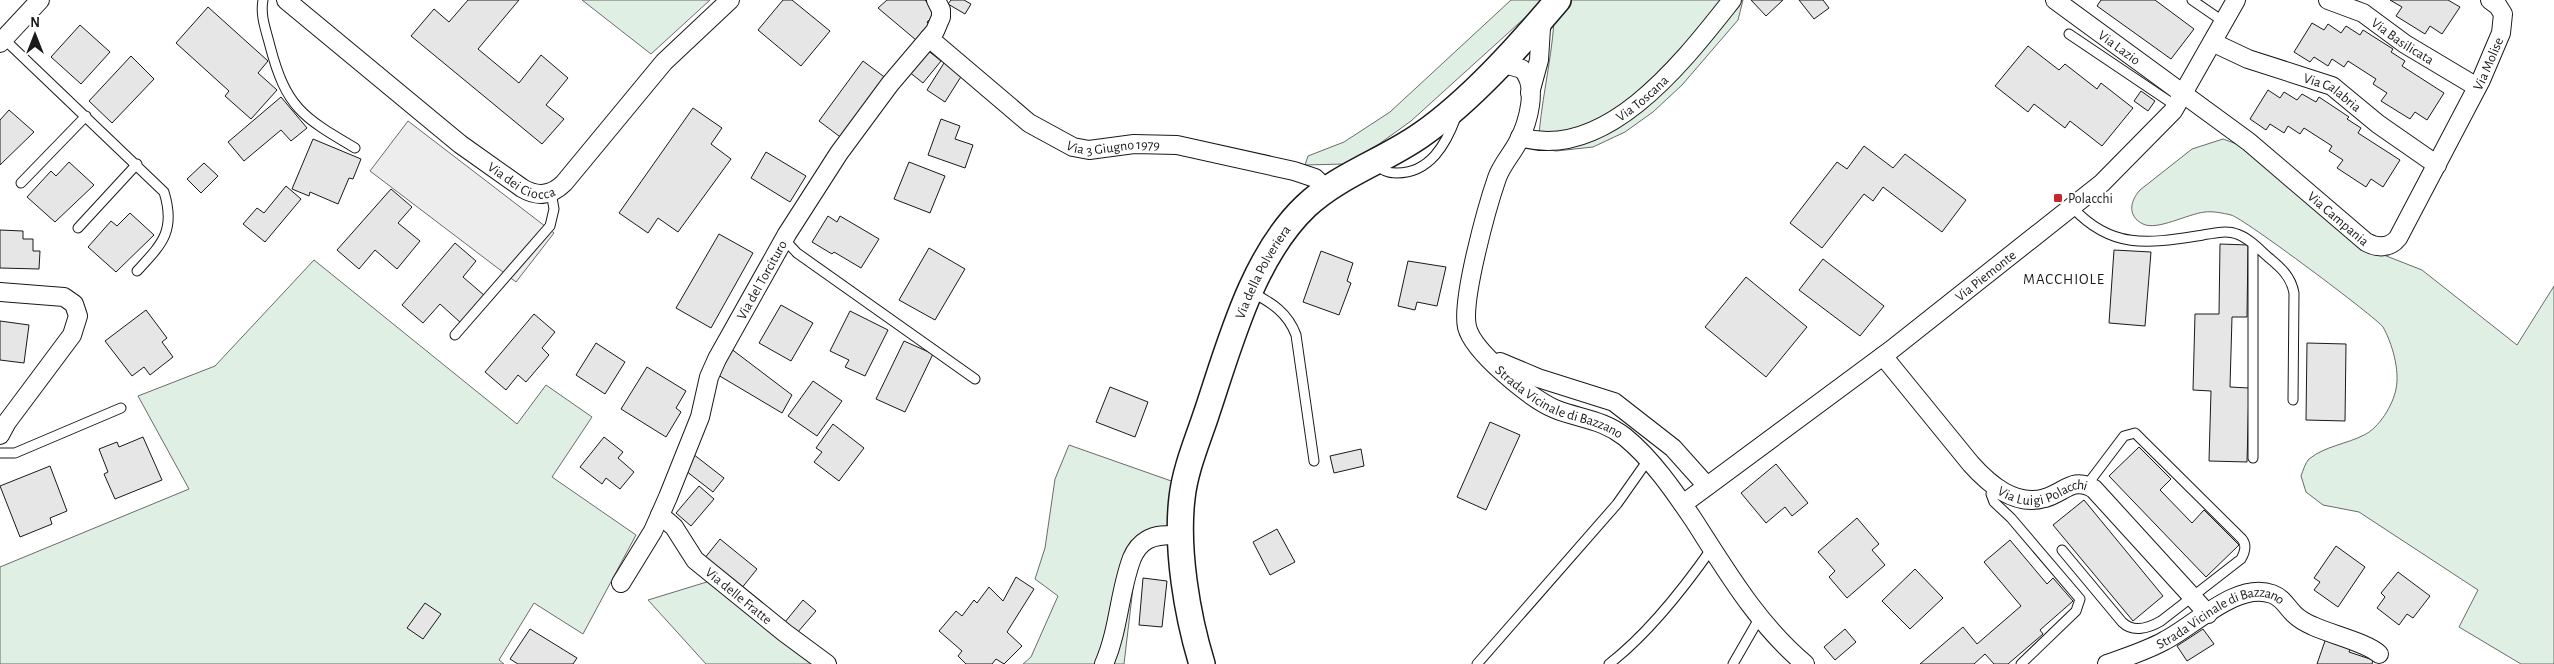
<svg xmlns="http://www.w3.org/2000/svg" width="2554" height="664" viewBox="0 0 2554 664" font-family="'Alegreya Sans',sans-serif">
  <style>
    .green { fill: #e0efe3; stroke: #6a6a6a }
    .parking { fill: #ededed; stroke: #6a6a6a }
    .building { fill: #e6e6e6; stroke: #1a1a1a }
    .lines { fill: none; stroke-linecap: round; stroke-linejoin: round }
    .lane-casing { stroke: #1a1a1a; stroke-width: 11 }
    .street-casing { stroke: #1a1a1a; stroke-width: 20 }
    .secondary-casing { stroke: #1a1a1a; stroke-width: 28 }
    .lane { stroke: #fff; stroke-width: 9 }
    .street { stroke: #fff; stroke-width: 18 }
    .secondary { stroke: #fff; stroke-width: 25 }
    .poi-dot { fill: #c62828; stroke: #fff; stroke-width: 2 }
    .labels { text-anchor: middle; stroke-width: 4; stroke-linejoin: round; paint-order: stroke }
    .street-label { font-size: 14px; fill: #1a1a1a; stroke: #fff }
    .poi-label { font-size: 14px; fill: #1a1a1a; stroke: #fff; text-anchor: start }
    .neighbourhood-label { font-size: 15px; letter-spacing: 1px; fill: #1a1a1a; stroke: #fff }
  </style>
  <rect width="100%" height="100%" fill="#fff"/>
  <path class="green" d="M 582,0 L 710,0 L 651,54 Z
    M 1511,0 L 1743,0 L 1738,20 L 1682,85 L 1653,112 L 1625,132 L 1593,147 L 1556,151 L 1538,148 C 1540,106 1551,64 1554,22 L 1539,5 L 1411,121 L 1379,144 L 1344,164 L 1305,165 L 1308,156 L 1344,142 L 1390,112 Z
    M 2223,139 L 2245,147 L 2366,248 L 2422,270 L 2517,345 L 2554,286 L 2554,664 L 2521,664 L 2459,627 L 2478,590 L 2359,512 L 2323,505 L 2306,492 L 2301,476 C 2303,471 2305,463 2309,459 C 2325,446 2347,444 2364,435 C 2379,428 2393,405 2396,389 C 2400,370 2392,343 2383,327 C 2377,318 2242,217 2231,215 C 2223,213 2212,211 2205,212 C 2187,214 2157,231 2143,224 C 2127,216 2130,201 2140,190 L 2192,149 Z
    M 314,260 L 517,424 L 546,385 L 592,417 L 552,477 L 636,535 L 583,634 L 534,603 L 499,660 L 504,664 L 0,664 L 0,567 L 189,489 L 138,396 L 215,366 Z
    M 1069,445 L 1177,483 L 1173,525 L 1162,527 L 1139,537 L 1124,664 L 1023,664 L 1031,657 L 1058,596 L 1035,579 L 1045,548 L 1055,479 Z
    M 710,581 L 819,664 L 706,664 L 648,600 Z"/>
  <path class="parking" d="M 408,121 L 554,233 L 516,282 L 370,171 Z"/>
  <path class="building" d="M 468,0 L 519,0 L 478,49 L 519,83 L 541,55 L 568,78 L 546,105 L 564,119 L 542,144 L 411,36 L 434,9 L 449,22 Z
    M 783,0 L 792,0 L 830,31 L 801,66 L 758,30 Z
    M 887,0 L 925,0 L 936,14 L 927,22 L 930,26 L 916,40 L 878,8 Z
    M 951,0 L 964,0 L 971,4 L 965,14 L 948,4 Z
    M 1751,0 L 1783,0 L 1766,16 Z
    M 1799,0 L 1823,0 L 1829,8 L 1814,19 Z
    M 2101,0 L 2155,0 L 2194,29 L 2171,59 L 2097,6 Z
    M 2390,0 L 2448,0 L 2460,7 L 2442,34 L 2430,26 L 2425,34 L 2396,16 L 2402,7 Z
    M 208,7 L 268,61 L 258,73 L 277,90 L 251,119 L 225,96 L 229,91 L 176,43 Z
    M 2312,23 L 2324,30 L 2328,24 L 2341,33 L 2346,26 L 2360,35 L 2363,30 L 2393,49 L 2391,52 L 2405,61 L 2402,66 L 2444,93 L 2427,120 L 2415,112 L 2410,119 L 2381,101 L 2387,93 L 2373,84 L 2376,79 L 2348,61 L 2344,67 L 2332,59 L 2328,66 L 2314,57 L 2310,62 L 2294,52 Z
    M 80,25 L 110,52 L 81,84 L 51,57 Z
    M 2028,46 L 2059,70 L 2065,64 L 2097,89 L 2101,83 L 2133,108 L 2102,146 L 2070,121 L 2065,128 L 2034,104 L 2028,112 L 1995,86 Z
    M 926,49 L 941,61 L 923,83 L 908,71 Z
    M 131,56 L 154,79 L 112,123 L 89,101 Z
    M 863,61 L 887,79 L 843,139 L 819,121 Z
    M 944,63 L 962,75 L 945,102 L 927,90 Z
    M 2268,90 L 2280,98 L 2284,92 L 2297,100 L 2302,94 L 2316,102 L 2319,97 L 2349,117 L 2347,119 L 2361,128 L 2358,133 L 2400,160 L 2383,187 L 2371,179 L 2366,187 L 2337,168 L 2343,160 L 2329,151 L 2332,146 L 2304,128 L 2300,134 L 2288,126 L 2284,133 L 2270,124 L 2266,130 L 2250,119 Z
    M 2141,91 L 2155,101 L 2148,111 L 2134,101 Z
    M 281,97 L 307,128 L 291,141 L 281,130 L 244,161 L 228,142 Z
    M 693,108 L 722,128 L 711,144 L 731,159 L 678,232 L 658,218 L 648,233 L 619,213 Z
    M 9,110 L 34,132 L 0,165 L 0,120 Z
    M 941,119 L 960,126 L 955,139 L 973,145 L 965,168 L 928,155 Z
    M 313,139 L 361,159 L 353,179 L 349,178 L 338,204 L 310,192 L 309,196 L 292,189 Z
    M 1864,146 L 1893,168 L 1905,154 L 1966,200 L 1942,232 L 1883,187 L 1873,201 L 1864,194 L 1822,248 L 1790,223 L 1837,162 L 1847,169 Z
    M 766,152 L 806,176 L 790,202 L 751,178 Z
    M 69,162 L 94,185 L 55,222 L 27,197 L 51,171 L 56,176 Z
    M 909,162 L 945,176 L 930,213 L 894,199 Z
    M 204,163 L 218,176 L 201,193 L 187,179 Z
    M 286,186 L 301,199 L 265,242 L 243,224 L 257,208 L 264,213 Z
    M 391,189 L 412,207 L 398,223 L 420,241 L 397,269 L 375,250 L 359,269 L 337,250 Z
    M 130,213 L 154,235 L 116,272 L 88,247 L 111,221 L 117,226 Z
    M 828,216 L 837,222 L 840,216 L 879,239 L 861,268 L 834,252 L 832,254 L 812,242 Z
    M 0,230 L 23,231 L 23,239 L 33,239 L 33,251 L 40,251 L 39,269 L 0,268 Z
    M 719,234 L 753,253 L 711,328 L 676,308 Z
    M 455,243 L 476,261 L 463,277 L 485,296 L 461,323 L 440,304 L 423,323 L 402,305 Z
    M 2220,244 L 2248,245 L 2247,317 L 2232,317 L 2230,387 L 2249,388 L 2247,462 L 2209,461 L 2211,391 L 2193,390 L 2195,314 L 2219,314 Z
    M 929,248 L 965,269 L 935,320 L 899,300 Z
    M 2114,250 L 2151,252 L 2145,326 L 2109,323 Z
    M 1321,251 L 1353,263 L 1347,281 L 1351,283 L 1339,315 L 1303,302 Z
    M 1823,259 L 1884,306 L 1860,336 L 1799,290 Z
    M 1408,261 L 1446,267 L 1437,306 L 1417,302 L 1415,310 L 1398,306 Z
    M 1746,277 L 1807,327 L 1766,377 L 1705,327 Z
    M 781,305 L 813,323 L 791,361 L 759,343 Z
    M 146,310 L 167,338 L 162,342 L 173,357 L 150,375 L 144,367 L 132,376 L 105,341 Z
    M 850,311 L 888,330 L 865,376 L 845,367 L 849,360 L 830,351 Z
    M 534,314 L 555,332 L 542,348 L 549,355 L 526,382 L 518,375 L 506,390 L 485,372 Z
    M 0,321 L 29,325 L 24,363 L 0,360 Z
    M 904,341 L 933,354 L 905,412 L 876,399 Z
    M 596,343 L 625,362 L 605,394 L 576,375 Z
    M 2307,343 L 2346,344 L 2345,421 L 2306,420 Z
    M 730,348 L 792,395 L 782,413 L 718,375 Z
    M 647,367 L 686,391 L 676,408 L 681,412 L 666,437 L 621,409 Z
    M 813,381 L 842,401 L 817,436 L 788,416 Z
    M 1110,387 L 1148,402 L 1135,437 L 1096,422 Z
    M 1490,422 L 1520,435 L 1486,510 L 1457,497 Z
    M 833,424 L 864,448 L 839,481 L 814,462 L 822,452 L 816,448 Z
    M 143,437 L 162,480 L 115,499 L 104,474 L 108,472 L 99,449 L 117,442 L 119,447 Z
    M 604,437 L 623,452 L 618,458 L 634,472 L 620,489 L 606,478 L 602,484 L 580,467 Z
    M 2139,447 L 2171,479 L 2160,490 L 2192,523 L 2204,510 L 2239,545 L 2206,577 L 2109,476 Z
    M 1361,449 L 1364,466 L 1334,473 L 1330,456 Z
    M 693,454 L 724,478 L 713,492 L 686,471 Z
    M 1776,464 L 1808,503 L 1792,516 L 1785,507 L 1766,523 L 1741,493 Z
    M 50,466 L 67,511 L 50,518 L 52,524 L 20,537 L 0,486 Z
    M 699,486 L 714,499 L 691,526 L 676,513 Z
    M 2084,500 L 2163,596 L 2133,621 L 2053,525 Z
    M 1857,518 L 1879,544 L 1872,550 L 1885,565 L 1847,598 L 1829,577 L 1835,571 L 1818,552 Z
    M 1277,529 L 1295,562 L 1270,575 L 1253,542 Z
    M 720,539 L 757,569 L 741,589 L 704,559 Z
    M 2010,540 L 2047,584 L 2053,578 L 2073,601 L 2040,630 L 2043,634 L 2008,664 L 1994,664 L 1985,654 L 1974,664 L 1920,664 L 1963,627 L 1977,644 L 2021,606 L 1984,562 Z
    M 2336,546 L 2365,567 L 2338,607 L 2314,590 L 2320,582 L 2314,578 Z
    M 1915,569 L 1943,598 L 1910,629 L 1882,601 Z
    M 2398,572 L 2430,596 L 2413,618 L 2407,614 L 2399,625 L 2377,608 L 2385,597 L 2381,593 Z
    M 1016,577 L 1034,589 L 1007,632 L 1022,646 L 1004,664 L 996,659 L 992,664 L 966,664 L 958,656 L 962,651 L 939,631 L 956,611 L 962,616 L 974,600 L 977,603 L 989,587 L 1003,601 Z
    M 1143,578 L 1167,581 L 1162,627 L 1139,625 Z
    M 803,600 L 816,611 L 797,633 L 785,622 Z
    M 425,603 L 441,614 L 423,639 L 407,628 Z
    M 530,629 L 577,658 L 573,664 L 518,664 L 510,659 Z
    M 1845,629 L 1856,642 L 1835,660 L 1824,647 Z
    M 2203,629 L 2214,644 L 2187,661 L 2177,646 Z
    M 2326,638 L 2351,647 L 2349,652 L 2373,660 L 2372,664 L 2317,664 Z"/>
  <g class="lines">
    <defs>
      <path id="lane" d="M 263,0 C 260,16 266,30 270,46 C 286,107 302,117 355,148
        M 2192,0 L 2224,22
        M 2069,34 L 2176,106
        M 4,39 L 164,192 C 176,231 162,244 137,271
        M 1377,163 C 1382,171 1388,173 1397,173 C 1430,173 1446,144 1456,117
        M 21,183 L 86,116
        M 2073,208 C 2113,251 2151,243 2203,235 C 2214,233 2227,230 2237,234 C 2249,238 2259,249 2268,257 C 2280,267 2291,276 2294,293 L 2293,400
        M 78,228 L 137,164
        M 784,239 L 797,253 L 975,379
        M 1251,292 C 1271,302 1288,313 1296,335 L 1314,461
        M 455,335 L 550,226 L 554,209 L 551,192
        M 0,453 L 15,453 L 121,408
        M 2253,458 L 2253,245
        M 1993,485 L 1991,494 L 1994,502 L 2011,518 L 2080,599 L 2076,611 L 2021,664
        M 2062,550 L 2122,622 C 2133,633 2149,628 2161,621 L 2241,559 C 2245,552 2247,545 2242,539 L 2135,433 L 2124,436 L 2087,485
        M 1477,664 L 1617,504 L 1648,460
        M 1609,664 C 1648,634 1684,588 1712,548
        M 1733,664 L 1760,617"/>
      <g id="street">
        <path id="s1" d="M 286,0 L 460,144 L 522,188 C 537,197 551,196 564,183 L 664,62 L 730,0"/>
        <path id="s2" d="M 2055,0 L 2249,142 L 2366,242 C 2377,248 2389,249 2398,238 L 2481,80 L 2501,33 L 2503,14 L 2498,6 L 2490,0"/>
        <path id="s3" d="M 2328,0 L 2363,13 L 2405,44 L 2477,87"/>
        <path id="s4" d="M 929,38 L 1029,123 L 1073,147 L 1089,150 L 1134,144 L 1177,145 L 1294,171 L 1315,178 L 1327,190"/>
        <path d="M 0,43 L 40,0"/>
        <path id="s5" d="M 2214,43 L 2248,59 L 2332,86 L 2378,124 L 2437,165"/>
        <path id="s6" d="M 1494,69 L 1508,65 L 1522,69 C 1539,86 1528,123 1518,142 C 1512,154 1502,164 1497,178 C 1487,207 1461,300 1467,327 C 1473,352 1531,399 1555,409 C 1580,419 1602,419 1625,437 C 1652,459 1674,491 1693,519 C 1726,570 1758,625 1805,664"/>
        <path d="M 1530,93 L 1539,60 L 1541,28 L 1544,18"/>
        <path id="s7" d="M 1520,137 C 1607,163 1686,58 1732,0"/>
        <path d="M 0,292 L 64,297 L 74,304 L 78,316 L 72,335 L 7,422 L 0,435"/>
        <path id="s8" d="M 1883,356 L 1971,464 C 1989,484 2015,507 2045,498 C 2064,493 2073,476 2094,489 L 2208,614"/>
        <path d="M 1500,362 L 1538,378 L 1614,402 L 1673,448 L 1707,486"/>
        <path id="s9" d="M 1683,504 L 1891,350 L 2102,183 L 2173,111 L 2236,0"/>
        <path id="s10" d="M 660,515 L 674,527 L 695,560 L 785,633 L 827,664"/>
        <path id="s11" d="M 621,583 L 653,531 L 668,497 L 700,417 L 709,377 L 717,359 L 787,234 L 839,153 L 890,84 L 935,31 L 941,17 L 941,10 L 936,0"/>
        <path d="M 1104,664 C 1119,630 1119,592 1132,558 C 1135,551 1140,544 1147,540 C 1157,534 1170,535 1181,535"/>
        <path id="s12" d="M 2107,664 C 2126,657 2146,651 2164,641 C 2194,626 2237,581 2272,594 C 2283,598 2286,606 2294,614 C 2299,619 2306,623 2313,626 C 2330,634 2368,643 2379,654"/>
      </g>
      <g id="secondary">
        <path id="s13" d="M 1202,664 C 1187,615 1176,549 1182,498 C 1185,470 1197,442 1206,415 C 1229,347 1252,257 1306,206 C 1339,175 1384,161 1421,135 C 1470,101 1519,46 1558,0"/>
      </g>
    </defs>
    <use href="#lane" class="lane-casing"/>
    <use href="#street" class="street-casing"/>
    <use href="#secondary" class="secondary-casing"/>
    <use href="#lane" class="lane"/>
    <use href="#street" class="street"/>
    <use href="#secondary" class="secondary"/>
  </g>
  <rect class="poi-dot" x="2053" y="193" width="10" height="10" rx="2.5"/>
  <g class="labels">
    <g class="street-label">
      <text dy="5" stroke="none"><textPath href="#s3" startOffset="86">Via Basilicata</textPath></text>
      <text dy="5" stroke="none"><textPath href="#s2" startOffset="80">Via Lazio</textPath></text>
      <text dy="5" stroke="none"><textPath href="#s2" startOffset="626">Via Molise</textPath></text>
      <text dy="5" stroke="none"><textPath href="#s5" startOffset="129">Via Calabria</textPath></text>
      <text dy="5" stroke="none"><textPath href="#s7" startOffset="134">Via Toscana</textPath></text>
      <text dy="5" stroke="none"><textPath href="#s4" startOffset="222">Via 3 Giugno 1979</textPath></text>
      <text dy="5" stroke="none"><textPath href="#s1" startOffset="299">Via dei Ciocca</textPath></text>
      <text dy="5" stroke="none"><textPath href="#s2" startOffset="358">Via Campania</textPath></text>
      <text dy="5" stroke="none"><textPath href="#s13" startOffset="409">Via della Polveriera</textPath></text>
      <text dy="5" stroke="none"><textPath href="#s9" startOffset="379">Via Piemonte</textPath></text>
      <text dy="5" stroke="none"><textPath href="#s11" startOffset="336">Via del Torcituro</textPath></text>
      <text dy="5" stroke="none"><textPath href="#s6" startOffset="424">Strada Vicinale di Bazzano</textPath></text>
      <text dy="5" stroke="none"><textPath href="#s8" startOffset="224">Via Luigi Polacchi</textPath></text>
      <text dy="5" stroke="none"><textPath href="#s10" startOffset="114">Via delle Fratte</textPath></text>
      <text dy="5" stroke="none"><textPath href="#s12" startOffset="125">Strada Vicinale di Bazzano</textPath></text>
    </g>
    <g class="poi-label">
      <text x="2068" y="203">Polacchi</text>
    </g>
    <g class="neighbourhood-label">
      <text x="2064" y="284">MACCHIOLE</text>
    </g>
  </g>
  <g transform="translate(35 35)" stroke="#ffffff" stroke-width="4" paint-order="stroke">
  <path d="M0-4L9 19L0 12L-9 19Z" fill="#1a1a1a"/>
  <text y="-8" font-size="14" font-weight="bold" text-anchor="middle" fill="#1a1a1a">N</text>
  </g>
</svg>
